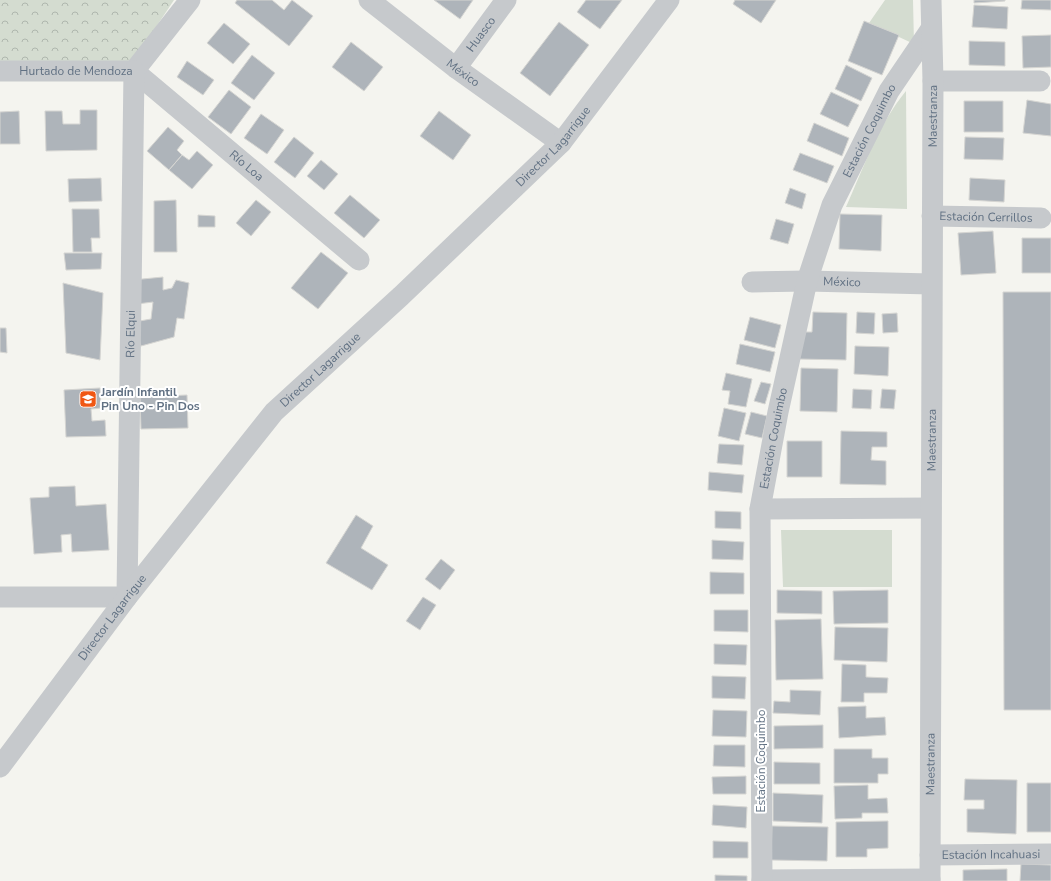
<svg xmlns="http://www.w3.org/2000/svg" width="1051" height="881" viewBox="0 0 1051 881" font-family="'Nunito Sans',sans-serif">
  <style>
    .green { fill: #d4dcd0 }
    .park { fill: url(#park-crowns) }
    .building { fill: #aeb4ba; stroke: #d5d5d2 }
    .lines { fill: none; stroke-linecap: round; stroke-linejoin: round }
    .minor { stroke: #c6c9cc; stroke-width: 21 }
    .labels { text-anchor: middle; stroke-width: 4; stroke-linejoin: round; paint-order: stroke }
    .street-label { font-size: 12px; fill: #617183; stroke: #fff }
    .poi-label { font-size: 12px; font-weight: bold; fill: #617183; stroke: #fff; text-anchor: start }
  </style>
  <defs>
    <pattern id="park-crowns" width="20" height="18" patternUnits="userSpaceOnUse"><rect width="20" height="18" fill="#d4dcd0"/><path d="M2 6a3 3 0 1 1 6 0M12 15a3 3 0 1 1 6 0" fill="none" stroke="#afb7ae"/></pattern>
  </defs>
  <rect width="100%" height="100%" fill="#f4f4ef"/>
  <path class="green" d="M 885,0 L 913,0 L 914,44 L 869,23 Z
    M 906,91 L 907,209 L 846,207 C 864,167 878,125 906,91 Z
    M 781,530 L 892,530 L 892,587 L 783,587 Z"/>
  <path class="park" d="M 0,0 L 174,0 L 130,66 L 0,66 Z"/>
  <path class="building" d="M 237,0 L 272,0 L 284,10 L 292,0 L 313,16 L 289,46 L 235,3 Z
    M 434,0 L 473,0 L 460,19 Z
    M 586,0 L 622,0 L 600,29 L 577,12 Z
    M 735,0 L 776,0 L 761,23 L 733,4 Z
    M 974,0 L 1005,0 L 1005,1 L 974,3 Z
    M 1022,0 L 1051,0 L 1051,10 L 1021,9 Z
    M 974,5 L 1008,7 L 1007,29 L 972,27 Z
    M 864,21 L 899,35 L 882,75 L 848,61 Z
    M 559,22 L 589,45 L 550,96 L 520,73 Z
    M 224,23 L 250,44 L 233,64 L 207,43 Z
    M 1051,35 L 1051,67 L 1023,68 L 1022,36 Z
    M 969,41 L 1005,42 L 1005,66 L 969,65 Z
    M 351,42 L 383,67 L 364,91 L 332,67 Z
    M 252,55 L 275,73 L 254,100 L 231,83 Z
    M 187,61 L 214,80 L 203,95 L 177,77 Z
    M 846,65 L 872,78 L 861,101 L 835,89 Z
    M 229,90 L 251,107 L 231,134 L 208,117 Z
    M 831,92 L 859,105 L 848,127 L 820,114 Z
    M 1027,100 L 1051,104 L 1051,136 L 1023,133 Z
    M 964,101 L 1003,101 L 1003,132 L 964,132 Z
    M 80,110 L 97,110 L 97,150 L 46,151 L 45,111 L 62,111 L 63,124 L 80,124 Z
    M 19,111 L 20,144 L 0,144 L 0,112 Z
    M 439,111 L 471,135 L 453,160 L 420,136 Z
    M 261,114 L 284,130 L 267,154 L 244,138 Z
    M 814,123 L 849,138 L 842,156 L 807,141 Z
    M 168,127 L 184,141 L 177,150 L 182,155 L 169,170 L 147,151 Z
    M 294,137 L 314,153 L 295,178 L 274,162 Z
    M 965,137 L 1004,138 L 1003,160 L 964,159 Z
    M 197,151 L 213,165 L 192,189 L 169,170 L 182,155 L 189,160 Z
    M 800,153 L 834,166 L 827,183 L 793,170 Z
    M 321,160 L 338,174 L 324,190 L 307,176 Z
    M 101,178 L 102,201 L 69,202 L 68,179 Z
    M 970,178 L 1005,180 L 1004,202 L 969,200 Z
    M 790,188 L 806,194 L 802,209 L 785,203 Z
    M 350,195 L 380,220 L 364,238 L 334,213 Z
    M 176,200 L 177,252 L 154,252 L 154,201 Z
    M 256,200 L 271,212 L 251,236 L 236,223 Z
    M 72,209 L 99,209 L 100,238 L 91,238 L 92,252 L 73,252 Z
    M 840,214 L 882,215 L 881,251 L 839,249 Z
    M 198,215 L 215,216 L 215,227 L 198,227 Z
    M 776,219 L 794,224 L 788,244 L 770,239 Z
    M 993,231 L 996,273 L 961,275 L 958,233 Z
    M 1022,238 L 1051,238 L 1051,273 L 1022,273 Z
    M 321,252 L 348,273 L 318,309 L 291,288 Z
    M 64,253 L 102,253 L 101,269 L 66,270 Z
    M 163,277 L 163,290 L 172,288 L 176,280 L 189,283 L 184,319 L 177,318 L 174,337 L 141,346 L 134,322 L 151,319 L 153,302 L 137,304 L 132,280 Z
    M 63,283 L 103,293 L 100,360 L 66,353 Z
    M 1003,292 L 1051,292 L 1051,710 L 1004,710 Z
    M 813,312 L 847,313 L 846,360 L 799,359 L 799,332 L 812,332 Z
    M 857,312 L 875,313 L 874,334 L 856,333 Z
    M 897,313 L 898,332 L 883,333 L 882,314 Z
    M 750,317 L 781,325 L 775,348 L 744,340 Z
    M 0,328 L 6,328 L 7,353 L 0,352 Z
    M 740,344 L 775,352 L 770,372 L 736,364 Z
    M 855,346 L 889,347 L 888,376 L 854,374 Z
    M 801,368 L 838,369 L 837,412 L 800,411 Z
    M 726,373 L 752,379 L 746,407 L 728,404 L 730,391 L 722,390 Z
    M 761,382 L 771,384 L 765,404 L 754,401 Z
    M 100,388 L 101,408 L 91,409 L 92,421 L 105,420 L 106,436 L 66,437 L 64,390 Z
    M 853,389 L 872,390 L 871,409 L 852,408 Z
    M 882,389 L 896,390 L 894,409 L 880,408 Z
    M 187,395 L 188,428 L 141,429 L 140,397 Z
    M 724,408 L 746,413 L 739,441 L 718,436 Z
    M 751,412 L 767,416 L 762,438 L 745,434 Z
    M 841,431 L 887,432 L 887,447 L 872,447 L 871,460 L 886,461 L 886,485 L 840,484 Z
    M 787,441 L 822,441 L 822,477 L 787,477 Z
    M 719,444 L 744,445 L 742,465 L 717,463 Z
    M 709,472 L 744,475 L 742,493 L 708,490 Z
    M 75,486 L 76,506 L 106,504 L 109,550 L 72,552 L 71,534 L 61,535 L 62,552 L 34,554 L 30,498 L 49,497 L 49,487 Z
    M 715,511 L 741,512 L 741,529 L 715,528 Z
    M 356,515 L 373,526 L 361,548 L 388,565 L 372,590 L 326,563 Z
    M 712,540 L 744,542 L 743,560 L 712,559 Z
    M 441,559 L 455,570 L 440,590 L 425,579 Z
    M 710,572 L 744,573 L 744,594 L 710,594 Z
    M 777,590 L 822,591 L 822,614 L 777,613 Z
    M 888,590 L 888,623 L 834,624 L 833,591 Z
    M 423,597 L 436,605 L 420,630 L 406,621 Z
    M 714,610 L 748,610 L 748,632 L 714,631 Z
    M 821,619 L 823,679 L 776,680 L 775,620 Z
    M 835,627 L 888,628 L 887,662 L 834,660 Z
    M 714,644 L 747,645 L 746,665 L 714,664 Z
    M 842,664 L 866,665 L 866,677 L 888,678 L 887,693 L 864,693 L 864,702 L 841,702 Z
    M 712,676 L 746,677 L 745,699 L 712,698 Z
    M 790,690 L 821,691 L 820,715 L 773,713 L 774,701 L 790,702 Z
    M 866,706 L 866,718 L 885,717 L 886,735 L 839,738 L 838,707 Z
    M 713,710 L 747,711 L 746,737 L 712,736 Z
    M 823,725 L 823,748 L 774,749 L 774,726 Z
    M 714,745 L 745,745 L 745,767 L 713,766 Z
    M 834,749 L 872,749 L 872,758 L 888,758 L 888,774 L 878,774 L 878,783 L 834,783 Z
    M 774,762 L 820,763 L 820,784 L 774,784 Z
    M 746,776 L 746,794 L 713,794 L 712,777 Z
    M 965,779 L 1017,780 L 1016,834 L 967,832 L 967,809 L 984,809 L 984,800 L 964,800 Z
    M 1027,783 L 1051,783 L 1051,832 L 1027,832 Z
    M 868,785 L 868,799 L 887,798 L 888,813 L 862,813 L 862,818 L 835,819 L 834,786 Z
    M 773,793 L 823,795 L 822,823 L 773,821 Z
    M 713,805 L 747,807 L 746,828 L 712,825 Z
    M 888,821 L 888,848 L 867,849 L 867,857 L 836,857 L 836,822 Z
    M 772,826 L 828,827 L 827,861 L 771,860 Z
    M 713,841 L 748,842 L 748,858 L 713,858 Z
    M 1021,864 L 1051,865 L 1051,881 L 1020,881 Z
    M 1007,869 L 1007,881 L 963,881 L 963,870 Z
    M 715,875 L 747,876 L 747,881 L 715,881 Z"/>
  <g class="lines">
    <g class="minor">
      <path id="s1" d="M 369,0 L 456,68 L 561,143"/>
      <path id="s2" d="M 456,68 L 506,0"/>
      <path id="s3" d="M 0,71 L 134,71"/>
      <path id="s4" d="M 134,71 L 359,260"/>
      <path d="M 134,71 L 190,0"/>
      <path d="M 933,81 L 1040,81"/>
      <path id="s5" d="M 932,216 L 1041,218"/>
      <path id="s6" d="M 752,282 L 807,281 L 931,284"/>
      <path d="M 760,509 L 931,508"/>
      <path id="s7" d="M 0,597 L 127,597 L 134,71"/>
      <path id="s8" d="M 0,767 L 127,597 L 274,412 L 401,296 L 561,143 L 669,0"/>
      <path id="s9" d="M 930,855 L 1051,854"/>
      <path d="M 762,880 L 930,879"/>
      <path id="s10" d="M 762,881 L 760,509 L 778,412 L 807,281 L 832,205 L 889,91 L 931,29"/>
      <path id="s11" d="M 930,881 L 933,81 L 931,0"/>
    </g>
  </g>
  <defs>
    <symbol id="school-square" viewBox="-11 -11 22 22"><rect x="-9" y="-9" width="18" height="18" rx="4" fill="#f05714" stroke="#fff"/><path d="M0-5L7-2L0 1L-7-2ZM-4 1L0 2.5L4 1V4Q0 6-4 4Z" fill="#fff"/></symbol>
  </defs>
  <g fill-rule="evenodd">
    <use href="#school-square" x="78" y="389" width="20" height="20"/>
  </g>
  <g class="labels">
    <g class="street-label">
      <text dy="4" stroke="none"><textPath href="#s2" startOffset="42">Huasco</textPath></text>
      <text dy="4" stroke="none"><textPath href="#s3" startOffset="76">Hurtado de Mendoza</textPath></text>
      <text dy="4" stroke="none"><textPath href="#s1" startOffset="119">México</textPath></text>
      <text dy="4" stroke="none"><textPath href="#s11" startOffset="765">Maestranza</textPath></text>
      <text dy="4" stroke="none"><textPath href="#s10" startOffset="768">Estación Coquimbo</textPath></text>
      <text dy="4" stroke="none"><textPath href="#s8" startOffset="834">Director Lagarrigue</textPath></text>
      <text dy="4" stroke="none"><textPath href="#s4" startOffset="147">Río Loa</textPath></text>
      <text dy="4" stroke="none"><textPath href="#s5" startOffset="54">Estación Cerrillos</textPath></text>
      <text dy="4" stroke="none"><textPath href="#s6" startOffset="90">México</textPath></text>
      <text dy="4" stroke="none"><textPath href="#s7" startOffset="390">Río Elqui</textPath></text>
      <text dy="4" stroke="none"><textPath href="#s8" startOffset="511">Director Lagarrigue</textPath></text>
      <text dy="4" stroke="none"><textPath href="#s10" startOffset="444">Estación Coquimbo</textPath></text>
      <text dy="4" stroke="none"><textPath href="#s11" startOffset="441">Maestranza</textPath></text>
      <text dy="4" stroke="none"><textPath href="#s8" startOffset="187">Director Lagarrigue</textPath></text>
      <text transform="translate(761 761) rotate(-90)" y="4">Estación Coquimbo</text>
      <text dy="4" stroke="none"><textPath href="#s11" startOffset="117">Maestranza</textPath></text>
      <text dy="4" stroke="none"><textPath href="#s9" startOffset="61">Estación Incahuasi</textPath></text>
    </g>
    <g class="poi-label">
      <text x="101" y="396">Jardín Infantil<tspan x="101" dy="14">Pin Uno - Pin Dos</tspan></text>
    </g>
  </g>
</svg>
